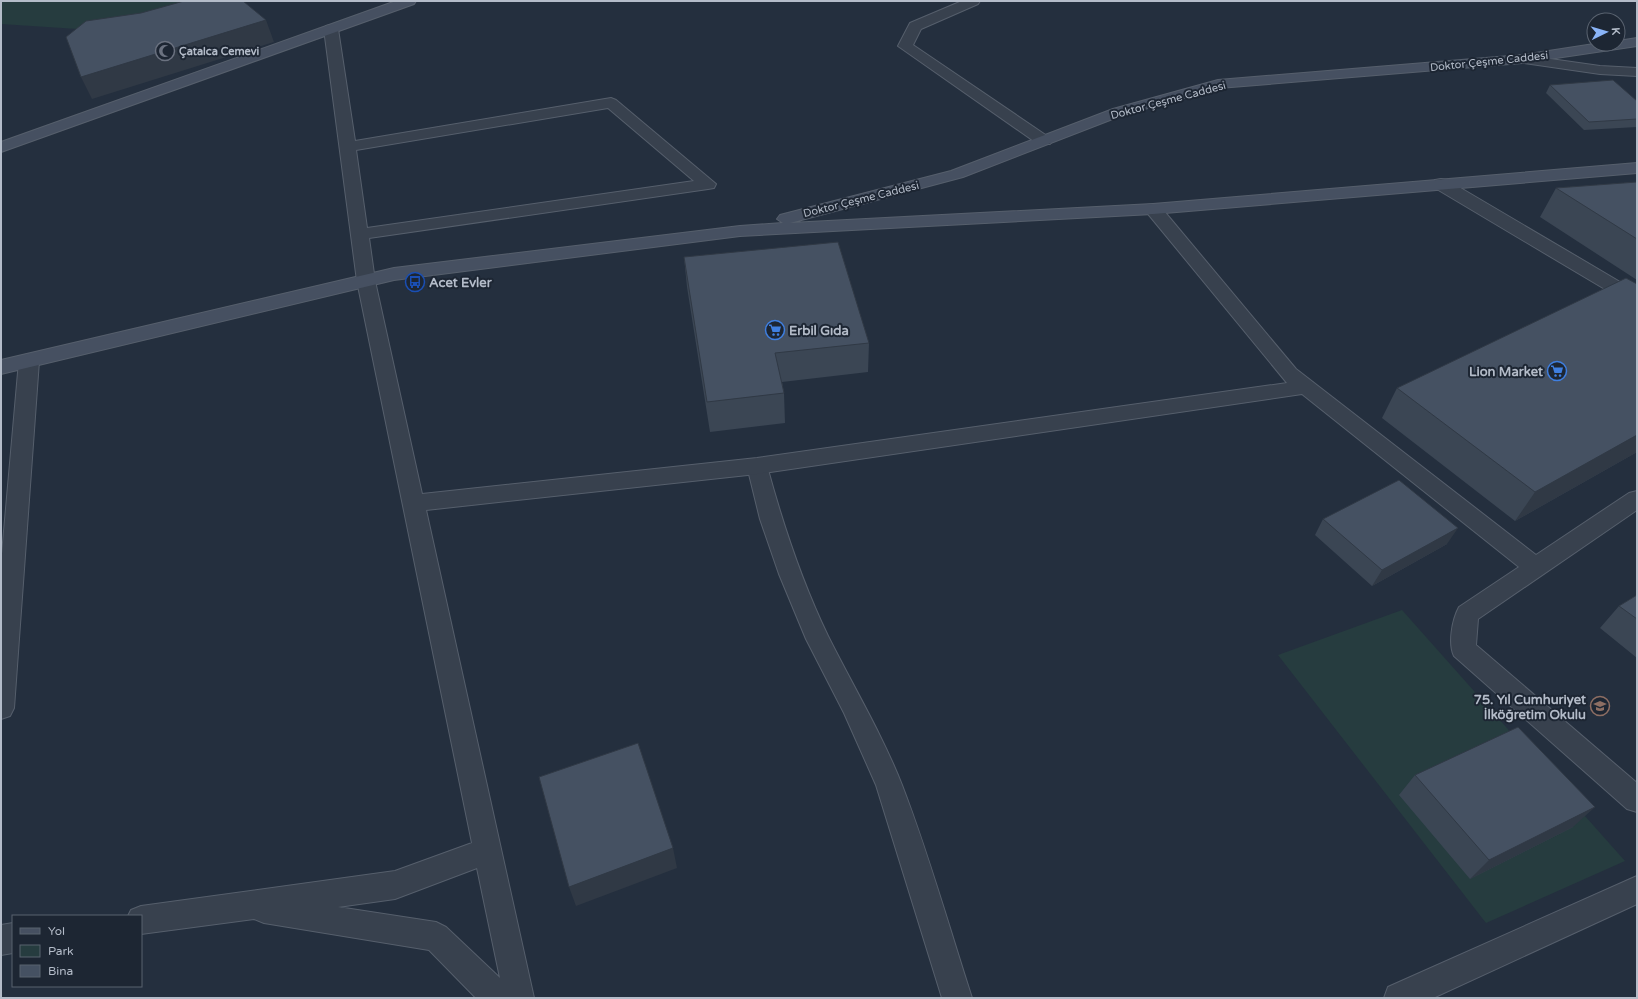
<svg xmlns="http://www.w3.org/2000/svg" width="1638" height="999" viewBox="0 0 1638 999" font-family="'Varela Round',sans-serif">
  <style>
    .green { fill: #263c3f }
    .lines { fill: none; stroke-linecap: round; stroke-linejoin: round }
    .lane-casing { stroke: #565f6c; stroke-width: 2 }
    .street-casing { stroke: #565f6c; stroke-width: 2 }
    .secondary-casing { stroke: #565f6c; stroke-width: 2 }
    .lane { fill: #38414e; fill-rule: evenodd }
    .street { fill: #38414e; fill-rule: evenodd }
    .secondary { fill: #465061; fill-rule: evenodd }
    .wall { fill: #3b4654 }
    .shaded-wall { fill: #303945 }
    .building { fill: #455162; stroke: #303945 }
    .labels { text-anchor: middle; stroke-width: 4; stroke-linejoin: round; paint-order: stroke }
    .far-poi-label { font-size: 11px; font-weight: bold; fill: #b4bcc9; stroke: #1d2633; text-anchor: start }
    .far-street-label { font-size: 11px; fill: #b4bcc9; stroke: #1d2633 }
    .poi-label { font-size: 13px; font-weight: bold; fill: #b4bcc9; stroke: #1d2633; text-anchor: start }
  </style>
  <rect width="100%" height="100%" fill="#242f3e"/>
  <path class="green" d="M 1,1 L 242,1 L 93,30 L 1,24 Z
    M 1402,610 L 1625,861 L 1486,923 L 1278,655 Z"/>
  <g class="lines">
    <defs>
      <path id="lane" d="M 757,459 L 764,461 L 767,466 C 783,525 802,582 828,636 C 853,686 882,734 902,785 C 929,855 949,927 972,998 L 942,998 L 876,785 L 844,713 L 806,639 L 779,574 L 760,519 L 747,466 L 750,461 Z"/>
      <path id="street" d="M 962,1 L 980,1 L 978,4 L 921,29 L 913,45 L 1050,138 L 1052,141 L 1050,144 L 1038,144 L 898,46 L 910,23 Z
        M 331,25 L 336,26 L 338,29 L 355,141 L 611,98 L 616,100 L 716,184 L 714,188 L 708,189 L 369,238 L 375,281 L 422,494 L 757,458 L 1287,383 L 1144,209 L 1147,205 L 1153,204 L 1159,205 L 1296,369 L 1536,555 L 1629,493 L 1637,491 L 1637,510 L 1478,619 L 1476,645 L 1637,783 L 1637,812 L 1627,809 L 1454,656 C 1448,644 1452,620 1459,607 L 1519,567 L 1302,394 L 757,474 L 426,510 L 534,998 L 476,998 L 429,950 L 264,923 L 254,919 L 141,934 L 141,916 L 128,916 L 131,910 L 141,906 L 395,871 L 472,843 L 357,281 L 324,29 L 326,26 ZM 608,108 L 694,181 L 367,228 L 356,150 ZM 477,868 L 500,978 L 446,927 L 436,922 L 338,907 L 395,899 Z
        M 1522,55 L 1600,66 L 1637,68 L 1637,76 L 1600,74 L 1517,62 L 1515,59 L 1517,56 Z
        M 1441,179 L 1447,180 L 1637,292 L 1637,306 L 1630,304 L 1435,188 L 1433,184 L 1435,180 Z
        M 29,354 L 36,356 L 39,361 L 14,708 L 10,716 L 1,719 L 1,565 L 19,361 L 22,356 Z
        M 1637,876 L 1637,904 L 1433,998 L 1384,998 L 1388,987 Z
        M 13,923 L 13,953 L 1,955 L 1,925 Z"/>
      <path id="secondary" d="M 396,1 L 416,1 L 414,4 L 1,152 L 1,142 Z
        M 1637,38 L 1637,46 L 1522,63 L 1219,88 L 1123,115 L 963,177 L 790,223 L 1153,204 L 1637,163 L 1637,173 L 1153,214 L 740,236 L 394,280 L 1,374 L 1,360 L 394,268 L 740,226 L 783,223 L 777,219 L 780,215 L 951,171 L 1113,109 L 1218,80 L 1522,55 L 1594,44 L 1618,44 L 1618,41 Z"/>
    </defs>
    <use href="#lane" class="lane-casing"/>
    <use href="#street" class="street-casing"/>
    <use href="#secondary" class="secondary-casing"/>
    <use href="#lane" class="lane"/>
    <use href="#street" class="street"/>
    <use href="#secondary" class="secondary"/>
  </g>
  <path class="wall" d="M 1550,85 L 1637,101 L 1637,127 L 1584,130 L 1546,93 Z
    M 1637,182 L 1637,280 L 1540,217 L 1556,188 Z
    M 684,257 L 869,343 L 868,372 L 782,382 L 784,393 L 785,423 L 710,432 L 687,287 Z
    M 1397,388 L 1637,452 L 1515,521 L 1382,418 Z
    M 1323,519 L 1447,544 L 1372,586 L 1315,535 Z
    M 1637,595 L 1637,658 L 1600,628 L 1619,606 Z
    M 1415,775 L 1573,827 L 1470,879 L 1399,795 Z"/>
  <path class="shaded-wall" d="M 266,20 L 274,42 L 92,99 L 81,77 Z
    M 1637,435 L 1637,452 L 1515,521 L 1535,492 Z
    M 1458,528 L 1447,544 L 1372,586 L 1382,570 Z
    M 1595,807 L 1573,827 L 1470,879 L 1489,860 Z
    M 673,848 L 677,868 L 576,906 L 569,887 Z"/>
  <path class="building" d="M 184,1 L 243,1 L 266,20 L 81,77 L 66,37 L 86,21 L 141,13 Z
    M 1613,80 L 1637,101 L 1637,119 L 1589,122 L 1550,85 Z
    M 1637,182 L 1637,239 L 1556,188 Z
    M 838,242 L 869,343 L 775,353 L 784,393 L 707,402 L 684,257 Z
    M 1626,278 L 1637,284 L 1637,435 L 1535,492 L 1397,388 Z
    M 1399,480 L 1458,528 L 1382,570 L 1323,519 Z
    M 1637,595 L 1637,619 L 1619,606 Z
    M 1518,727 L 1595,807 L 1489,860 L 1415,775 Z
    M 638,743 L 673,848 L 569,887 L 539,777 Z"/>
  <defs>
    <symbol id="mosque-ring" viewBox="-11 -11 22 22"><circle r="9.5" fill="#1d2633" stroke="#6b7280" stroke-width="1.5"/><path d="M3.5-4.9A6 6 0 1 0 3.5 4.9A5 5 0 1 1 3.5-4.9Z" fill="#6b7280"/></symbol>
    <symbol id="bus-ring" viewBox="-11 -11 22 22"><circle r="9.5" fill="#1d2633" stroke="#1a4fb4" stroke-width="1.5"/><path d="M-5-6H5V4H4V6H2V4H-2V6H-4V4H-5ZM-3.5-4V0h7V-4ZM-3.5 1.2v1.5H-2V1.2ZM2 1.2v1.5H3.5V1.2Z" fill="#1a4fb4"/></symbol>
    <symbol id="supermarket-ring" viewBox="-11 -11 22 22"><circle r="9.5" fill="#1d2633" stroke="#3f7fe0" stroke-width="1.5"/><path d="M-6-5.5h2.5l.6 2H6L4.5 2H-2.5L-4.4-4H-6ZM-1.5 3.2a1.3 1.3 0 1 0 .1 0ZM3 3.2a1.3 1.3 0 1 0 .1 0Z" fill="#3f7fe0"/></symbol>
    <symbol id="school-ring" viewBox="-11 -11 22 22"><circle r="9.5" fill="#1d2633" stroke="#8d6e63" stroke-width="1.5"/><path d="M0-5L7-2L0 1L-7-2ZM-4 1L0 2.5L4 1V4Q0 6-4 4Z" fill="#8d6e63"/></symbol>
  </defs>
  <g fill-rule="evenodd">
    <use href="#mosque-ring" x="154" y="40" width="22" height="22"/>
    <use href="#bus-ring" x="404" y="271" width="22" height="22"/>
    <use href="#supermarket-ring" x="764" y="319" width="22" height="22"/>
    <use href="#supermarket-ring" x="1546" y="360" width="22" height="22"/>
    <use href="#school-ring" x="1589" y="695" width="22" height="22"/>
  </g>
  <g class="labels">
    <g class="far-poi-label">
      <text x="179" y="55">Çatalca Cemevi</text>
    </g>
    <g class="far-street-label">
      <text transform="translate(1489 61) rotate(-6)" y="4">Doktor Çeşme Caddesi</text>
      <text transform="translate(1168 100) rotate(-15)" y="4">Doktor Çeşme Caddesi</text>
      <text transform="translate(861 199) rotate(-14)" y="4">Doktor Çeşme Caddesi</text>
    </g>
    <g class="poi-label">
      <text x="429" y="287">Acet Evler</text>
      <text x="789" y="335">Erbil Gıda</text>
      <text x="1543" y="376" text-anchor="end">Lion Market</text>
      <text x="1586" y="704" text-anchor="end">75. Yıl Cumhuriyet<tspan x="1586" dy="15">İlköğretim Okulu</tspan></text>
    </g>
  </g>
  <rect width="1638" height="999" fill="none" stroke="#b4bcc9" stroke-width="4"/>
  <rect x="12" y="915" width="130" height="72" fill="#1d2633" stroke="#59626f"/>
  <rect x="20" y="928" width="20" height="6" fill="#465061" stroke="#59626f"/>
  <text x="48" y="935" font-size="12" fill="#b4bcc9">Yol</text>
  <rect x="20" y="945" width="20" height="12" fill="#263c3f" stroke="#59626f"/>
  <text x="48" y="955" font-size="12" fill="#b4bcc9">Park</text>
  <rect x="20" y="965" width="20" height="12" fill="#455162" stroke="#59626f"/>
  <text x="48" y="975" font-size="12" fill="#b4bcc9">Bina</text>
  <g transform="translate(1606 32) rotate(85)"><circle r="19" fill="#1d2633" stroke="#59626f"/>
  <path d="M0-3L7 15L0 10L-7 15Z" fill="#8ab4f8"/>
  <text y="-6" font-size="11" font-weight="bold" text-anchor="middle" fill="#b4bcc9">K</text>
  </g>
</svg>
